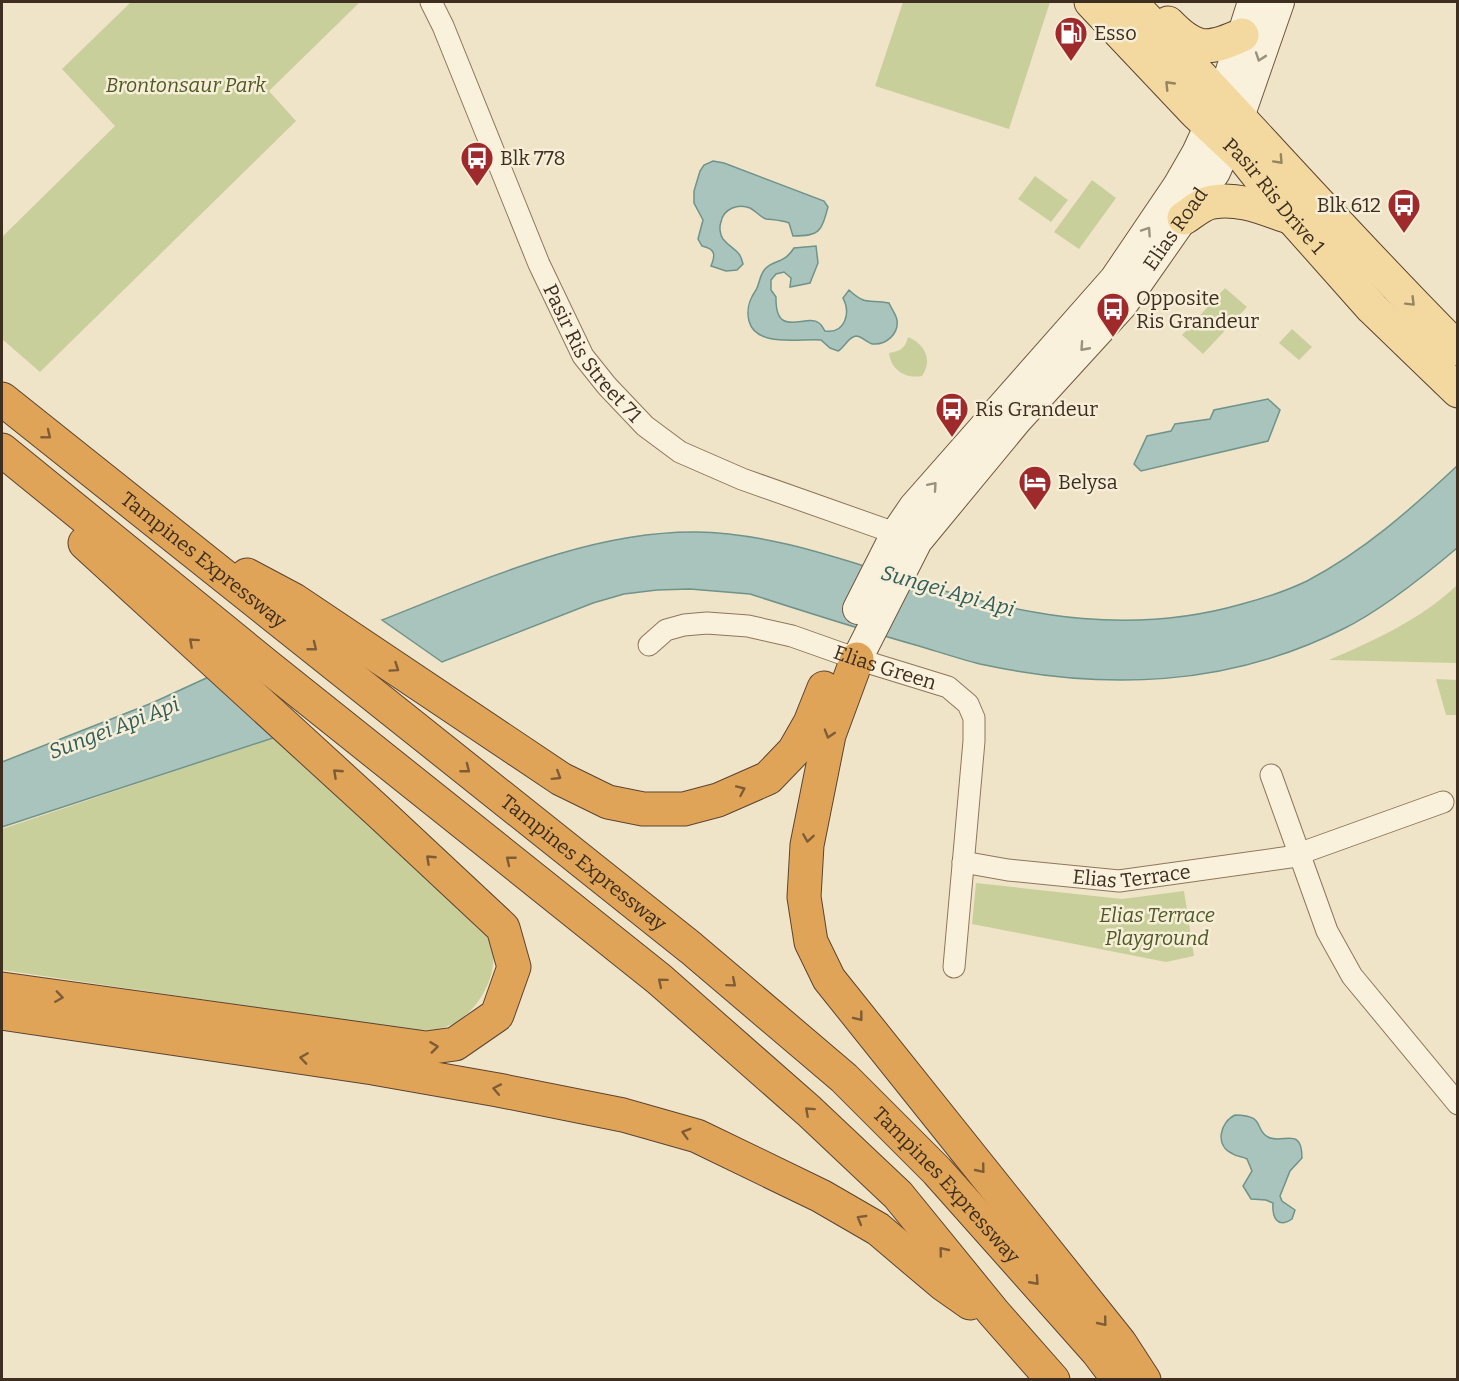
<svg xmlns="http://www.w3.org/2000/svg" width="1459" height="1381" viewBox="0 0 1459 1381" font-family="Bitter,serif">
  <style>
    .green { fill: #c9cf9b }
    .water { fill: #a9c4bc; stroke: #6f938a; stroke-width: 1.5 }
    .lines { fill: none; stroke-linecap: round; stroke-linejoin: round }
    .minor-casing { stroke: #8d765c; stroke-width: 23 }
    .secondary-casing { stroke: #6f573f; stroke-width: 32 }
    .primary-casing { stroke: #5b4430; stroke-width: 35 }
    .motorway-casing { stroke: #5b4430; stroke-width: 35 }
    .minor { stroke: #faf1dc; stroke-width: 21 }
    .secondary { stroke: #faf1dc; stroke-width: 30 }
    .primary { stroke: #f3d9a0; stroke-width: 33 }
    .motorway { stroke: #e0a458; stroke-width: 33 }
    .oneway { stroke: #9c907e }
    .oneway2 { stroke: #988460 }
    .oneway3 { stroke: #7e5d36 }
    .labels { text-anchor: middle; stroke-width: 5; stroke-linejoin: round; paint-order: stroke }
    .poi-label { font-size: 20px; fill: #3d2e20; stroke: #f7eed8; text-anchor: start }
    .park-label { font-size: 20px; font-style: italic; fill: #4d5a26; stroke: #f7eed8 }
    .street-label { font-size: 20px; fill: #3d2e20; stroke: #f7eed8 }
    .water-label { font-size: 21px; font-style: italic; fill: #2f5d5a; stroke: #f7eed8 }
  </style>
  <rect width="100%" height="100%" fill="#f0e4c8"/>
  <path class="green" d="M 131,2 L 360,2 L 269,91 L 296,121 L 40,372 L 2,339 L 2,237 L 115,126 L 62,69 Z
    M 903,2 L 1050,2 L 1009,129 L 875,86 Z
    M 1035,176 L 1068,200 L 1051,222 L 1018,199 Z
    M 1092,180 L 1116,198 L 1079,249 L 1054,232 Z
    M 1225,288 L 1247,307 L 1203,354 L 1182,335 Z
    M 1292,329 L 1312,347 L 1299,360 L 1279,343 Z
    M 908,337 C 925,344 933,360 922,376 C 905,379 891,370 889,353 C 900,351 905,349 908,337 Z
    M 1457,585 L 1457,663 L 1329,660 C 1375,640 1420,620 1457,585 Z
    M 1436,679 L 1457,680 L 1457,715 L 1446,715 Z
    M 279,736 L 480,920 C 484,927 489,934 491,941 C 501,971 480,1010 453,1024 C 440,1030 426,1031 412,1030 L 2,970 L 2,829 Z
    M 976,883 L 1122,899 L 1184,891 L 1194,956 L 1166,962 L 972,924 Z"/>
  <path class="water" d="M 713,161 L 724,163 L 824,201 L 828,207 C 821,232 820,236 793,236 L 789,223 C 781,220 774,220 766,219 C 760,217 756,211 750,208 C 738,203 723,209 721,222 C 719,227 720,235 723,239 C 732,250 740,249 743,264 L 737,270 L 726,271 L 711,266 C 716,254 715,249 702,246 L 698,239 L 703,220 L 694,203 L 694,191 L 700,171 L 704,165 Z
    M 816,246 L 818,263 L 810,283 L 790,287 L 791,278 L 784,272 L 776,274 L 771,280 L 771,290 L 776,297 C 775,340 806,313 819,323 C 822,325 823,328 825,331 C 845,334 851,313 843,298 L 849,290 C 866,306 869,299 889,303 C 891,308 896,314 897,320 C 899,334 886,345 873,344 C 867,343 862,336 856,336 C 848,337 845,347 838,351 L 830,348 L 821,340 C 800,338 756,348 749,321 C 746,309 749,300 756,290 C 760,283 759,276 765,269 C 774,259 783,265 794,248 Z
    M 1268,399 L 1280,410 L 1268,441 L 1141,471 L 1134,464 L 1147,436 L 1171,431 L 1175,424 L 1210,419 L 1214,410 Z
    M 1457,466 L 1457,548 C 1424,576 1382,610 1343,629 C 1227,687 1105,691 980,664 C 960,659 939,652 919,646 C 862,630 806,612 750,594 L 690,589 L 657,590 L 624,594 L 593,603 L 442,662 L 382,620 C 482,581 588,531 696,532 C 775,533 851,563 925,585 C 1031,618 1134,635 1242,604 C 1265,598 1286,591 1307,581 C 1364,551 1411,509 1457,466 Z
    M 213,675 L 279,736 L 2,827 L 2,762 L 152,703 Z
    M 1235,1115 C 1266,1115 1254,1130 1268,1137 C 1282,1145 1302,1125 1302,1158 L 1290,1171 L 1280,1196 L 1282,1201 L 1295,1210 L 1292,1219 C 1277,1229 1272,1217 1273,1203 L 1266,1200 L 1251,1199 L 1243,1186 L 1252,1171 L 1247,1159 C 1242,1156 1237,1157 1233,1154 C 1214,1146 1220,1122 1235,1115 Z"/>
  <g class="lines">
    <defs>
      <g id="minor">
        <path id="s1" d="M 431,2 L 443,26 L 539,264 L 583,356 L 607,386 L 645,426 L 680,452 L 742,479 L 909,538"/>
        <path id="s2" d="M 649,645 L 666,630 L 684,625 L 707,623 L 748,626 L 792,636 L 857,659 L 948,687 L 968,704 L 974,718 L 974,741 L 954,967"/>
        <path d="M 1271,775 L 1327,931 L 1352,976 L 1458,1104"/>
        <path id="s3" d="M 963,862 L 1008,870 L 1119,881 L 1290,857 L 1443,802"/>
      </g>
      <g id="secondary">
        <path d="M 858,609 L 897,532 L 914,507 L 1115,279 L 1178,186 L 1197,153 L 1209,127 L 1230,74 L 1253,2"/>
        <path id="s4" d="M 857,659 L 917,541 L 1016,421 L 1122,305 L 1215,172 L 1239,117 L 1279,2"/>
      </g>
      <g id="primary">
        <path id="s5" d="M 1091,2 L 1195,112 L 1245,159 L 1292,218 L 1372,308 L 1458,391"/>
        <path d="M 1130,2 C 1241,116 1345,236 1458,349"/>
        <path d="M 1168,23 C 1195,51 1207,51 1242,35"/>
        <path d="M 1184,218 C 1192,213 1203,203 1213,202 C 1240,197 1267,210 1292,218"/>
      </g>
      <g id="motorway">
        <path id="s6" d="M 2,399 L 691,948 L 844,1078 L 937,1171 L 1097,1351 L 1119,1380"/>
        <path d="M 2,450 L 266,665 L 659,979 L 809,1111 L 898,1195 L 994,1313 L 1053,1380"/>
        <path d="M 247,575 L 294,600 L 561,779 L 608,802 L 643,809 L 684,809 L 718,800 L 768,778 L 794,751 L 810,723 L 824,688"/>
        <path d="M 857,659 L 829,735 L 807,845 L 804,897 L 811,942 L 829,979 L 1120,1343 L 1144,1380"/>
        <path d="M 2,989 L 426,1048 L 455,1044 L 497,1015 L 514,967 L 503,928 L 380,813 L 85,543"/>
        <path d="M 2,1013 L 373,1068 L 498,1090 L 623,1115 L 697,1136 L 821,1196 L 878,1229 L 943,1284 L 970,1303"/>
      </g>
    </defs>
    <use href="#minor" class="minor-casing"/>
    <use href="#secondary" class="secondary-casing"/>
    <use href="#primary" class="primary-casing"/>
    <use href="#motorway" class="motorway-casing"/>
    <use href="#minor" class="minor"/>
    <use href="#secondary" class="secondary"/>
    <use href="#primary" class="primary"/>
    <use href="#motorway" class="motorway"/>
  </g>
  <defs><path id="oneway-chevron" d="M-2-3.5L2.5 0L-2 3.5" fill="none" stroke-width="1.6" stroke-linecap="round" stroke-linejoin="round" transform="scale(1.5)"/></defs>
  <g class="oneway">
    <use href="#oneway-chevron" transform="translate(1260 57) rotate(109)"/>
    <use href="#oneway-chevron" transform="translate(1147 231) rotate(-56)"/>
    <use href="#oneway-chevron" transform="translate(1084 347) rotate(132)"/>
    <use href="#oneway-chevron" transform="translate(933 486) rotate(-49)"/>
  </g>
  <g class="oneway2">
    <use href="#oneway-chevron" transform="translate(1169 85) rotate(-134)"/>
    <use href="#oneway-chevron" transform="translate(1279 160) rotate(47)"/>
    <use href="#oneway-chevron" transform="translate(1411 302) rotate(45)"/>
  </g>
  <g class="oneway3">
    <use href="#oneway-chevron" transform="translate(47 435) rotate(39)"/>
    <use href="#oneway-chevron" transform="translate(193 642) rotate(-138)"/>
    <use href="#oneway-chevron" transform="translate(313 647) rotate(38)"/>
    <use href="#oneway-chevron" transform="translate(395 668) rotate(34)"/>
    <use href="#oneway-chevron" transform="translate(829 734) rotate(107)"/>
    <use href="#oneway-chevron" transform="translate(466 769) rotate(38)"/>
    <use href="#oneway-chevron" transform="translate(337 773) rotate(-137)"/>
    <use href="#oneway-chevron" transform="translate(557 776) rotate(32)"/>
    <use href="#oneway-chevron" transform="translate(741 790) rotate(-24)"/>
    <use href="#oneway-chevron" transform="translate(808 838) rotate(99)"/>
    <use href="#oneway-chevron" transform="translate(430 859) rotate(-137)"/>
    <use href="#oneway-chevron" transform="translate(510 860) rotate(-141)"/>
    <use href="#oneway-chevron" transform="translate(662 982) rotate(-140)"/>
    <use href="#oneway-chevron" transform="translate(732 983) rotate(40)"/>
    <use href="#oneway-chevron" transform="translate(59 997) rotate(8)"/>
    <use href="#oneway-chevron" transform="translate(859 1017) rotate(52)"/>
    <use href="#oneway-chevron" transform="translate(434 1047) rotate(-7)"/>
    <use href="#oneway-chevron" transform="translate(304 1058) rotate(-172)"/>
    <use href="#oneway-chevron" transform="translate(497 1089) rotate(-169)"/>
    <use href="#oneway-chevron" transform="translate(809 1111) rotate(-138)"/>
    <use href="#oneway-chevron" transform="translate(686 1133) rotate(-164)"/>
    <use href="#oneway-chevron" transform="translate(981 1169) rotate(51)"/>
    <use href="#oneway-chevron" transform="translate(861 1219) rotate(-150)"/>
    <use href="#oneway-chevron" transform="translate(943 1251) rotate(-129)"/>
    <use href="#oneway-chevron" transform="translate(1035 1281) rotate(48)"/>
    <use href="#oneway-chevron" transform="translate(1103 1322) rotate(51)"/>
  </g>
  <defs>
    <symbol id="fuel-pin" viewBox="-11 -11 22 30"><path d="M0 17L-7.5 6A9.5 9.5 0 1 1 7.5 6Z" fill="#9e2a2b" stroke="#f7eed8"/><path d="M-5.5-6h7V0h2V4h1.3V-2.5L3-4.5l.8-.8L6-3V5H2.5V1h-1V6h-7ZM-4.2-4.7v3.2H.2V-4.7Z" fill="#fff"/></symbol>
    <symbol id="bus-pin" viewBox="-11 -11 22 30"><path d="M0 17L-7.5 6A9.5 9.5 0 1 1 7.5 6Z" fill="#9e2a2b" stroke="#f7eed8"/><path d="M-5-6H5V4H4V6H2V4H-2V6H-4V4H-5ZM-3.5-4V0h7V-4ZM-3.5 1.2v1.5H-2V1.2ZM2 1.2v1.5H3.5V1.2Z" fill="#fff"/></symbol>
    <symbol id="hotel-pin" viewBox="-11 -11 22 30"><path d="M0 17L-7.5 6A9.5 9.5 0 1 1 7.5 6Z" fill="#9e2a2b" stroke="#f7eed8"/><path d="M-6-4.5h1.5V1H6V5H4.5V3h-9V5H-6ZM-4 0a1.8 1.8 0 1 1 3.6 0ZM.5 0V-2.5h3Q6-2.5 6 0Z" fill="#fff"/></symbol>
  </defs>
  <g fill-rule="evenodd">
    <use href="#fuel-pin" x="1052" y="14" width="38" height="52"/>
    <use href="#bus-pin" x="458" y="139" width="38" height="52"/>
    <use href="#bus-pin" x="1385" y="186" width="38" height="52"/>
    <use href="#bus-pin" x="1094" y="290" width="38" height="52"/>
    <use href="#bus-pin" x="933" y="390" width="38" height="52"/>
    <use href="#hotel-pin" x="1016" y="463" width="38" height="52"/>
  </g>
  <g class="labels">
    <g class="poi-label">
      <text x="1094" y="40">Esso</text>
      <text x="500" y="165">Blk 778</text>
      <text x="1381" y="212" text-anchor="end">Blk 612</text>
      <text x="1136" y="305">Opposite<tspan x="1136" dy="23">Ris Grandeur</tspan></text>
      <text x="975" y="416">Ris Grandeur</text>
      <text x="1058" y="489">Belysa</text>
    </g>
    <g class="park-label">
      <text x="186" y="92">Brontonsaur Park</text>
      <text x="1157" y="922">Elias Terrace<tspan x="1157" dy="23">Playground</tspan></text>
    </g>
    <g class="street-label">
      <text dy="7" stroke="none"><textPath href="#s5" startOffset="267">Pasir Ris Drive 1</textPath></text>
      <text dy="7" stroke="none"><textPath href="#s4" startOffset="538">Elias Road</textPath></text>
      <text dy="7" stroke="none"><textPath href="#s1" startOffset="388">Pasir Ris Street 71</textPath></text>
      <text dy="7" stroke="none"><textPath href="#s6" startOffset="258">Tampines Expressway</textPath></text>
      <text dy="7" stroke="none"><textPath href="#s2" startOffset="249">Elias Green</textPath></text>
      <text dy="7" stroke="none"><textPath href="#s6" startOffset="744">Tampines Expressway</textPath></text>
      <text dy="7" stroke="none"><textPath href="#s3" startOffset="170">Elias Terrace</textPath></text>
      <text dy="7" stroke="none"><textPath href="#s6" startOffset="1230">Tampines Expressway</textPath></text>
    </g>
    <g class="water-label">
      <text transform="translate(948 591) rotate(16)" y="7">Sungei Api Api</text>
      <text transform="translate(114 728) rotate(-21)" y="7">Sungei Api Api</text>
    </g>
  </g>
  <rect width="1459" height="1381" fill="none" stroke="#3d2e20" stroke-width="6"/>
</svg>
